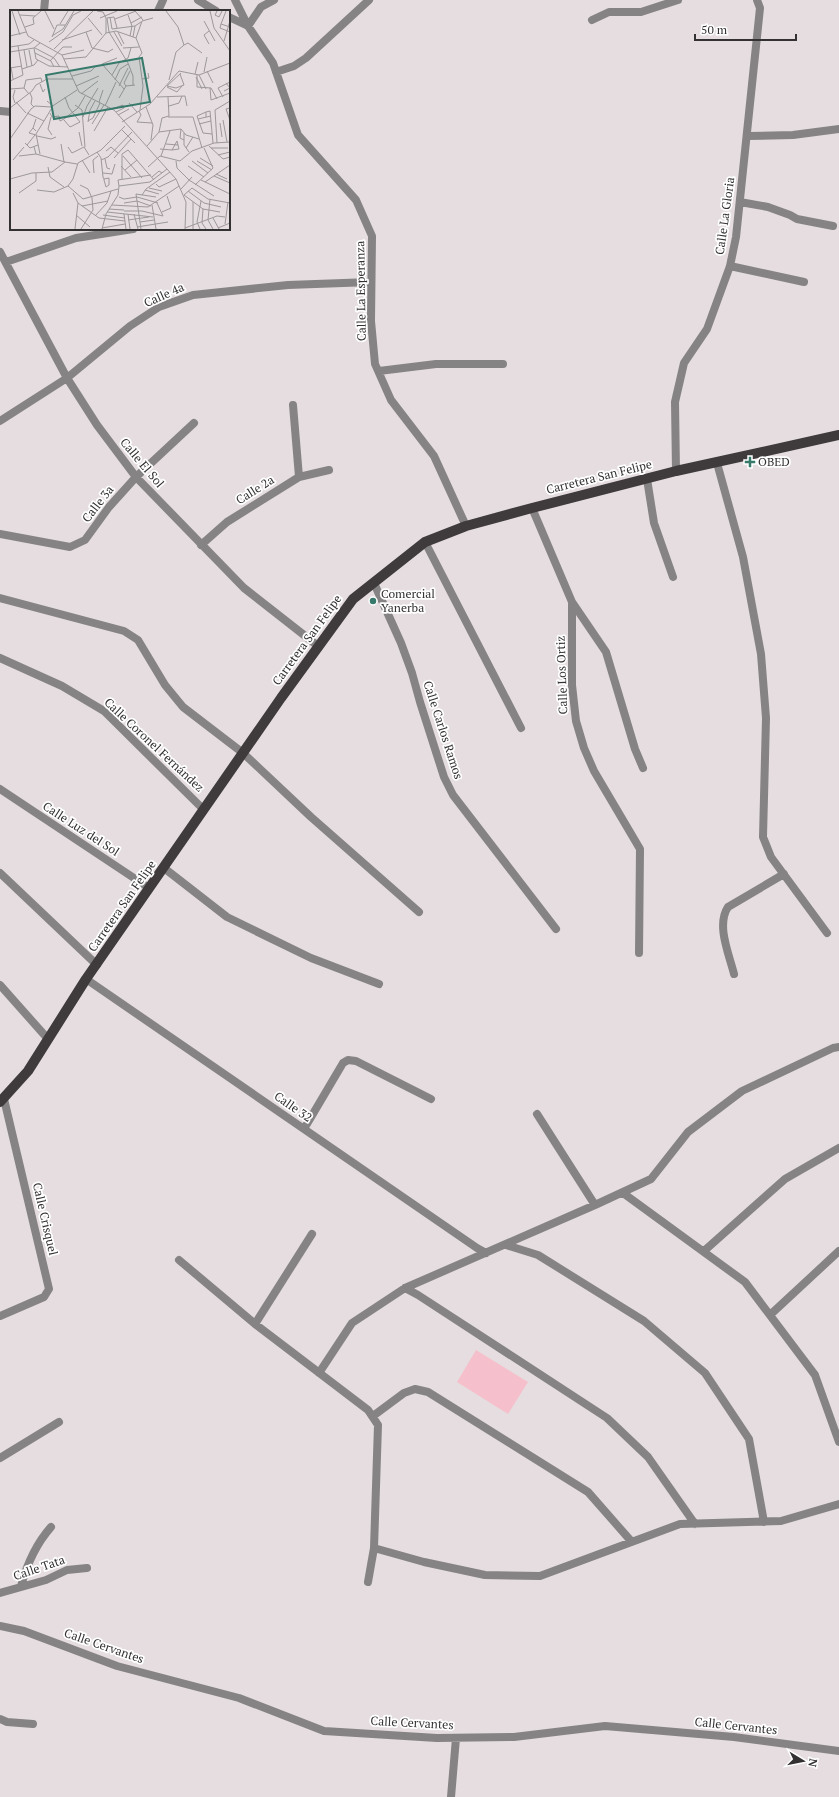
<svg xmlns="http://www.w3.org/2000/svg" width="839" height="1797" viewBox="0 0 839 1797" font-family="'PT Serif',serif">
  <style>
    .green { fill: #f5c0cb }
    .lines { fill: none; stroke-linecap: round; stroke-linejoin: round }
    .street { stroke: #868384; stroke-width: 8 }
    .primary { stroke: #3f3a3b; stroke-width: 10 }
    .poi-dot { fill: #377a6c; stroke: #fff; stroke-width: 1.5 }
    .labels { text-anchor: middle; stroke-width: 3.5; stroke-linejoin: round; paint-order: stroke }
    .street-label { font-size: 12px; fill: #343132; stroke: #fff }
    .poi-label { font-size: 12px; fill: #343132; stroke: #fff; text-anchor: start }
    .inset-road { fill: none; stroke: #9e989a; stroke-width: 1 }
    .view { fill: #377a6c; fill-opacity: 0.15; stroke: #377a6c; stroke-width: 2 }
    .inset-edge { fill: none; stroke: #343132; stroke-width: 2 }
  </style>
  <rect width="100%" height="100%" fill="#e5dddf"/>
  <path class="green" d="M 476,1350 L 528,1382 L 508,1414 L 457,1382 Z"/>
  <g class="lines">
    <path class="street" d="M 198,0 L 216,11
      M 235,0 L 248,26 L 273,63 L 298,135 L 356,200 L 372,236 L 371,321 L 375,364 L 391,400 L 434,456 L 466,526
      M 44,11 L 45,0
      M 158,11 L 163,0
      M 229,17 L 248,26 L 261,7 L 274,0
      M 592,20 L 609,12 L 641,12 L 678,0
      M 276,72 L 294,66 L 306,58 L 369,0
      M 0,111 L 11,112
      M 747,136 L 793,135 L 839,129
      M 740,202 L 768,207 L 790,215 L 797,219 L 833,226
      M 0,252 L 67,378 L 97,425 L 136,477 L 244,588 L 318,646
      M 6,262 L 76,238 L 133,229
      M 730,266 L 804,282
      M 379,371 L 436,364 L 503,364
      M 293,405 L 299,477
      M 0,421 L 67,378 L 130,326 L 159,307 L 193,295 L 288,285 L 371,282
      M 717,463 L 743,557 L 761,654 L 766,718 L 763,837 L 771,857 L 827,933
      M 676,471 L 675,402 L 684,363 L 707,329 L 730,266 L 736,237 L 760,8 L 757,0
      M 647,479 L 654,523 L 673,577
      M 532,508 L 572,602 L 572,685 L 576,721 L 584,748 L 594,771 L 640,849 L 639,953
      M 0,534 L 70,547 L 85,540 L 109,507 L 136,477 L 194,423
      M 425,542 L 521,728
      M 201,545 L 227,522 L 299,477 L 329,470
      M 374,583 L 401,643 L 412,673 L 420,702 L 444,777 L 453,795 L 556,929
      M 0,598 L 124,631 L 138,640 L 165,685 L 183,707 L 243,753 L 311,817 L 419,912
      M 572,602 L 606,652 L 635,749 L 643,768
      M 0,658 L 62,686 L 104,711 L 203,809
      M 0,789 L 149,888
      M 164,868 L 227,917 L 311,958 L 379,984
      M 0,873 L 97,965
      M 734,974 C 729,954 716,925 728,907 L 784,874
      M 86,979 L 477,1248 L 486,1253
      M 0,985 L 48,1039
      M 537,1114 L 595,1205
      M 304,1129 L 343,1063 L 348,1060 L 356,1061 L 431,1099
      M 623,1193 L 745,1282 L 815,1375 L 839,1442
      M 506,1245 L 538,1255 L 644,1321 L 705,1373 L 749,1439 L 764,1522
      M 704,1251 L 785,1179 L 839,1148
      M 179,1260 L 255,1324 L 368,1410 L 378,1425 L 374,1548 L 368,1582
      M 405,1288 L 418,1295 L 607,1418 L 648,1457 L 695,1524
      M 770,1315 L 839,1251
      M 0,1316 L 44,1297 L 49,1289 L 4,1099
      M 255,1324 L 312,1234
      M 319,1373 L 352,1323 L 405,1288 L 595,1205 L 651,1179 L 688,1132 L 742,1091 L 833,1048 L 839,1047
      M 373,1416 L 404,1393 L 415,1389 L 428,1392 L 588,1492 L 631,1541
      M 0,1458 L 59,1422
      M 374,1548 L 424,1562 L 485,1575 L 540,1576 L 680,1524 L 781,1521 L 839,1504
      M 21,1586 C 27,1564 36,1544 51,1527
      M 0,1593 L 46,1580 L 67,1570 L 87,1568
      M 0,1626 L 24,1631 L 117,1666 L 239,1698 L 324,1731 L 437,1738 L 514,1737 L 605,1726 L 734,1737 L 839,1751
      M 0,1719 L 7,1722 L 33,1724
      M 451,1797 L 456,1738"/>
    <path class="primary" d="M 0,1102 L 28,1071 L 86,979 L 281,698 L 353,599 L 425,542 L 466,526 L 532,508 L 676,471 L 839,435"/>
  </g>
  <g class="poi-dot">
    <path d="M748 456h4v4h4v4h-4v4h-4v-4h-4v-4h4z"/>
    <circle cx="373" cy="601" r="4"/>
  </g>
  <g class="labels">
    <g class="street-label">
      <text transform="translate(725 216) rotate(-82)" y="4">Calle La Gloria</text>
      <text transform="translate(361 291) rotate(-91)" y="4">Calle La Esperanza</text>
      <text transform="translate(164 295) rotate(-24)" y="4">Calle 4a</text>
      <text transform="translate(142 463) rotate(50)" y="4">Calle El Sol</text>
      <text transform="translate(599 477) rotate(-14)" y="4">Carretera San Felipe</text>
      <text transform="translate(255 490) rotate(-32)" y="4">Calle 2a</text>
      <text transform="translate(98 504) rotate(-52)" y="4">Calle 3a</text>
      <text transform="translate(307 640) rotate(-54)" y="4">Carretera San Felipe</text>
      <text transform="translate(562 675) rotate(-92)" y="4">Calle Los Ortiz</text>
      <text transform="translate(443 730) rotate(72)" y="4">Calle Carlos Ramos</text>
      <text transform="translate(154 745) rotate(43)" y="4">Calle Coronel Fernández</text>
      <text transform="translate(81 829) rotate(33)" y="4">Calle Luz del Sol</text>
      <text transform="translate(122 906) rotate(-55)" y="4">Carretera San Felipe</text>
      <text transform="translate(293 1107) rotate(35)" y="4">Calle 32</text>
      <text transform="translate(45 1219) rotate(77)" y="4">Calle Crisquel</text>
      <text transform="translate(39 1568) rotate(-19)" y="4">Calle Tata</text>
      <text transform="translate(104 1646) rotate(19)" y="4">Calle Cervantes</text>
      <text transform="translate(412 1723) rotate(3)" y="4">Calle Cervantes</text>
      <text transform="translate(736 1726) rotate(6)" y="4">Calle Cervantes</text>
    </g>
    <g class="poi-label">
      <text x="758" y="466">OBED</text>
      <text x="381" y="598">Comercial<tspan x="381" dy="14">Yanerba</tspan></text>
    </g>
  </g>
  <g transform="translate(10 10)">
    <rect width="220" height="220" fill="#e5dddf"/>
    <path class="inset-road" d="M 2,1 L 10,25M 8,1 L 18,26 L 52,45 L 69,82 L 104,100 L 166,169 L 176,192 L 175,219M 35,1 L 44,19M 87,1 L 93,2 L 96,8 L 96,23M 125,1 L 133,10M 156,1 L 168,17 L 174,35 L 166,42 L 159,70M 200,1 L 204,18 L 220,41M 207,1 L 205,5 L 209,7 L 212,1M 216,1 L 211,14 L 220,17M 10,5 L 25,6M 118,5 L 122,16 L 120,26M 100,7 L 102,19M 78,8 L 92,25M 90,8 L 107,1M 97,8 L 99,22 L 118,53 L 123,66 L 123,75M 97,8 L 104,7 L 107,18M 105,9 L 126,1M 194,11 L 205,31M 121,13 L 132,7M 50,14 L 58,1M 211,14 L 210,18 L 220,22M 15,17 L 24,14 L 23,8 L 31,1M 102,19 L 125,16M 199,21 L 194,25 L 199,34M 76,22 L 82,38 L 98,42 L 103,39M 104,22 L 112,36M 108,22 L 114,34M 0,26 L 16,22M 42,26 L 53,19 L 64,1M 42,27 L 47,15 L 55,15M 123,27 L 125,16 L 131,12M 126,28 L 132,43 L 129,47 L 133,76 L 130,100M 126,28 L 132,11 L 143,8M 52,30 L 82,20M 214,31 L 220,11M 39,32 L 53,22 L 63,5 L 71,1M 174,35 L 178,33 L 192,43M 0,37 L 19,34 L 24,30M 24,38 L 26,49 L 39,56 L 58,57M 25,38 L 44,48 L 50,57M 113,38 L 129,37M 44,39 L 83,1M 14,40 L 17,57M 19,40 L 22,56M 0,42 L 24,38 L 30,33M 25,43 L 41,51 L 44,57M 52,45 L 74,40M 107,48 L 92,54 L 114,79M 54,49 L 76,47 L 96,23 L 106,21 L 126,28M 40,51 L 53,37 L 62,37M 1,57 L 3,69M 0,58 L 12,56M 12,59 L 24,55 L 28,50M 197,61 L 203,73M 194,62 L 197,47M 185,64 L 188,52M 187,64 L 187,77 L 201,78 L 207,89M 102,65 L 109,53 L 118,48 L 121,38M 189,65 L 196,79M 62,66 L 81,61 L 86,56M 186,67 L 192,79M 132,69 L 139,68 L 138,63M 105,70 L 110,59 L 118,54M 0,71 L 13,65 L 8,36M 30,74 L 33,82 L 35,79M 66,76 L 89,66M 109,76 L 118,58M 116,76 L 114,73 L 120,61M 157,76 L 166,78 L 174,75 L 170,64M 157,76 L 171,63M 157,77 L 167,82 L 172,76M 200,78 L 201,90 L 220,83M 0,79 L 14,78M 5,80 L 3,87 L 5,93M 214,81 L 220,78 L 216,73M 20,83 L 22,88 L 21,94 L 24,97M 19,84 L 14,78 L 16,70 L 31,68 L 32,72M 71,84 L 88,71M 147,87 L 175,86 L 177,96M 213,87 L 208,78 L 220,72M 109,88 L 116,76 L 125,75M 6,92 L 16,103M 89,92 L 93,80M 119,93 L 127,102M 65,95 L 72,100 L 75,137M 95,96 L 106,72M 159,96 L 169,93 L 172,86M 136,97 L 143,115 L 141,130M 0,98 L 22,81 L 26,75 L 37,69 L 63,69M 220,98 L 216,99 L 220,110M 102,99 L 113,95 L 114,98 L 106,102M 129,101 L 131,105 L 127,112 L 142,113M 196,102 L 200,101 L 203,133M 17,103 L 34,111 L 43,96 L 37,91M 40,103 L 42,107 L 49,106 L 50,111 L 54,109 L 68,98 L 75,86M 108,105 L 119,99M 41,107 L 38,119 L 42,125M 73,107 L 77,96 L 88,78M 158,107 L 183,107 L 192,138M 196,107 L 196,102 L 187,106 L 193,123 L 202,124M 26,109 L 23,118 L 26,121M 188,109 L 201,106M 54,110 L 60,117 L 70,112 L 59,98 L 55,87M 213,110 L 217,132M 78,111 L 83,108 L 90,93M 78,112 L 80,100 L 85,91M 112,112 L 140,94 L 169,61 L 189,65 L 220,53M 210,113 L 212,127M 82,114 L 94,95M 189,114 L 201,111M 23,118 L 19,123 L 26,125M 111,119 L 125,133M 171,119 L 176,125 L 189,129M 171,119 L 170,128 L 174,130M 84,121 L 98,97M 69,122 L 72,136M 149,122 L 171,119M 174,123 L 174,135 L 179,142M 27,126 L 41,129 L 46,127M 0,129 L 21,99 L 25,96 L 41,97 L 67,80M 15,133 L 20,138 L 28,135M 207,133 L 205,100 L 220,91M 51,134 L 54,152M 156,134 L 168,135M 17,135 L 25,125M 137,136 L 149,122 L 152,108 L 159,106 L 158,87M 199,136 L 213,149 L 220,147M 58,137 L 62,143 L 74,137 L 79,145M 176,138 L 183,127M 201,138 L 218,138M 150,139 L 162,140 L 167,131 L 169,139 L 162,140M 96,141 L 101,137 L 108,143M 87,142 L 91,148 L 93,167 L 94,169 L 94,170 L 96,177 L 99,175 L 99,168 L 94,169M 26,144 L 55,152M 30,144 L 26,124 L 34,111M 208,145 L 220,142M 9,146 L 26,144 L 24,137M 113,146 L 132,168M 151,146 L 160,121M 104,148 L 121,129M 190,148 L 203,156M 95,149 L 97,158 L 100,159M 3,150 L 14,137M 72,150 L 80,163M 91,150 L 98,147 L 122,122M 166,151 L 167,158 L 179,170 L 204,186M 182,151 L 198,163M 187,151 L 202,160M 111,156 L 121,167M 178,156 L 194,167M 38,157 L 40,167 L 54,177M 138,157 L 150,146 L 170,151 L 182,141 L 204,133 L 220,132M 115,160 L 127,150M 84,163 L 83,150 L 88,146M 93,163 L 102,164 L 105,154M 206,164 L 217,169M 204,166 L 220,173M 142,167 L 149,161 L 152,163M 0,169 L 22,163 L 42,162 L 55,152 L 67,154M 112,169 L 112,144 L 118,140 L 144,170M 191,170 L 220,184M 195,172 L 220,155M 146,174 L 149,177 L 166,169M 70,175 L 78,179 L 82,188M 185,175 L 203,158 L 194,138M 58,176 L 73,189 L 108,179M 109,176 L 108,170 L 141,165M 139,178 L 152,181M 171,179 L 182,167M 27,180 L 44,182 L 58,176 L 63,169 L 68,153 L 91,140 L 115,116M 135,180 L 149,184M 178,181 L 194,193 L 211,197M 9,183 L 26,171 L 26,163M 63,183 L 68,193 L 89,208 L 115,211M 132,185 L 136,179 L 160,162M 174,185 L 182,178 L 198,189 L 220,193M 174,185 L 193,199 L 210,202M 109,187 L 114,189 L 127,187 L 148,193M 200,189 L 198,210 L 203,219M 114,193 L 127,191 L 141,196M 147,193 L 153,206M 102,195 L 138,197 L 169,176M 142,195 L 146,219M 72,196 L 98,191M 99,199 L 114,200M 193,199 L 192,213 L 196,219M 114,201 L 132,201 L 153,206M 97,202 L 143,207M 152,202 L 161,198 L 157,186M 114,204 L 116,219M 118,204 L 120,219M 124,204 L 128,219M 66,205 L 80,217M 93,205 L 115,208M 85,206 L 97,193 L 101,181M 203,208 L 209,219M 118,210 L 139,207M 130,212 L 144,210M 215,214 L 218,192M 127,217 L 158,212M 92,218 L 115,214M 175,218 L 207,206 L 215,207M 208,218 L 220,213M 65,219 L 68,193M 71,219 L 83,200 L 82,188M 92,219 L 96,204 L 108,185 L 109,176 L 140,172 L 157,159M 131,219 L 126,184 L 146,187M 183,219 L 183,192M 190,219 L 187,212 L 191,191"/>
    <path class="view" d="M 132,48 L 140,92 L 44,109 L 36,65 Z"/>
    <rect width="220" height="220" class="inset-edge"/>
  </g>
  <g transform="translate(803 1761) rotate(100)" stroke="#ffffff" stroke-width="3" paint-order="stroke">
  <path d="M0-3L7 15L0 10L-7 15Z" fill="#343132"/>
  <text y="-6" font-size="11" font-weight="bold" text-anchor="middle" fill="#343132">N</text>
  </g>
  <path d="M695 34v6h101v-6" fill="none" stroke="#343132" stroke-width="2"/>
  <text x="701" y="34" font-size="12" fill="#343132" stroke="#ffffff" stroke-width="3" paint-order="stroke">50 m</text>
</svg>
